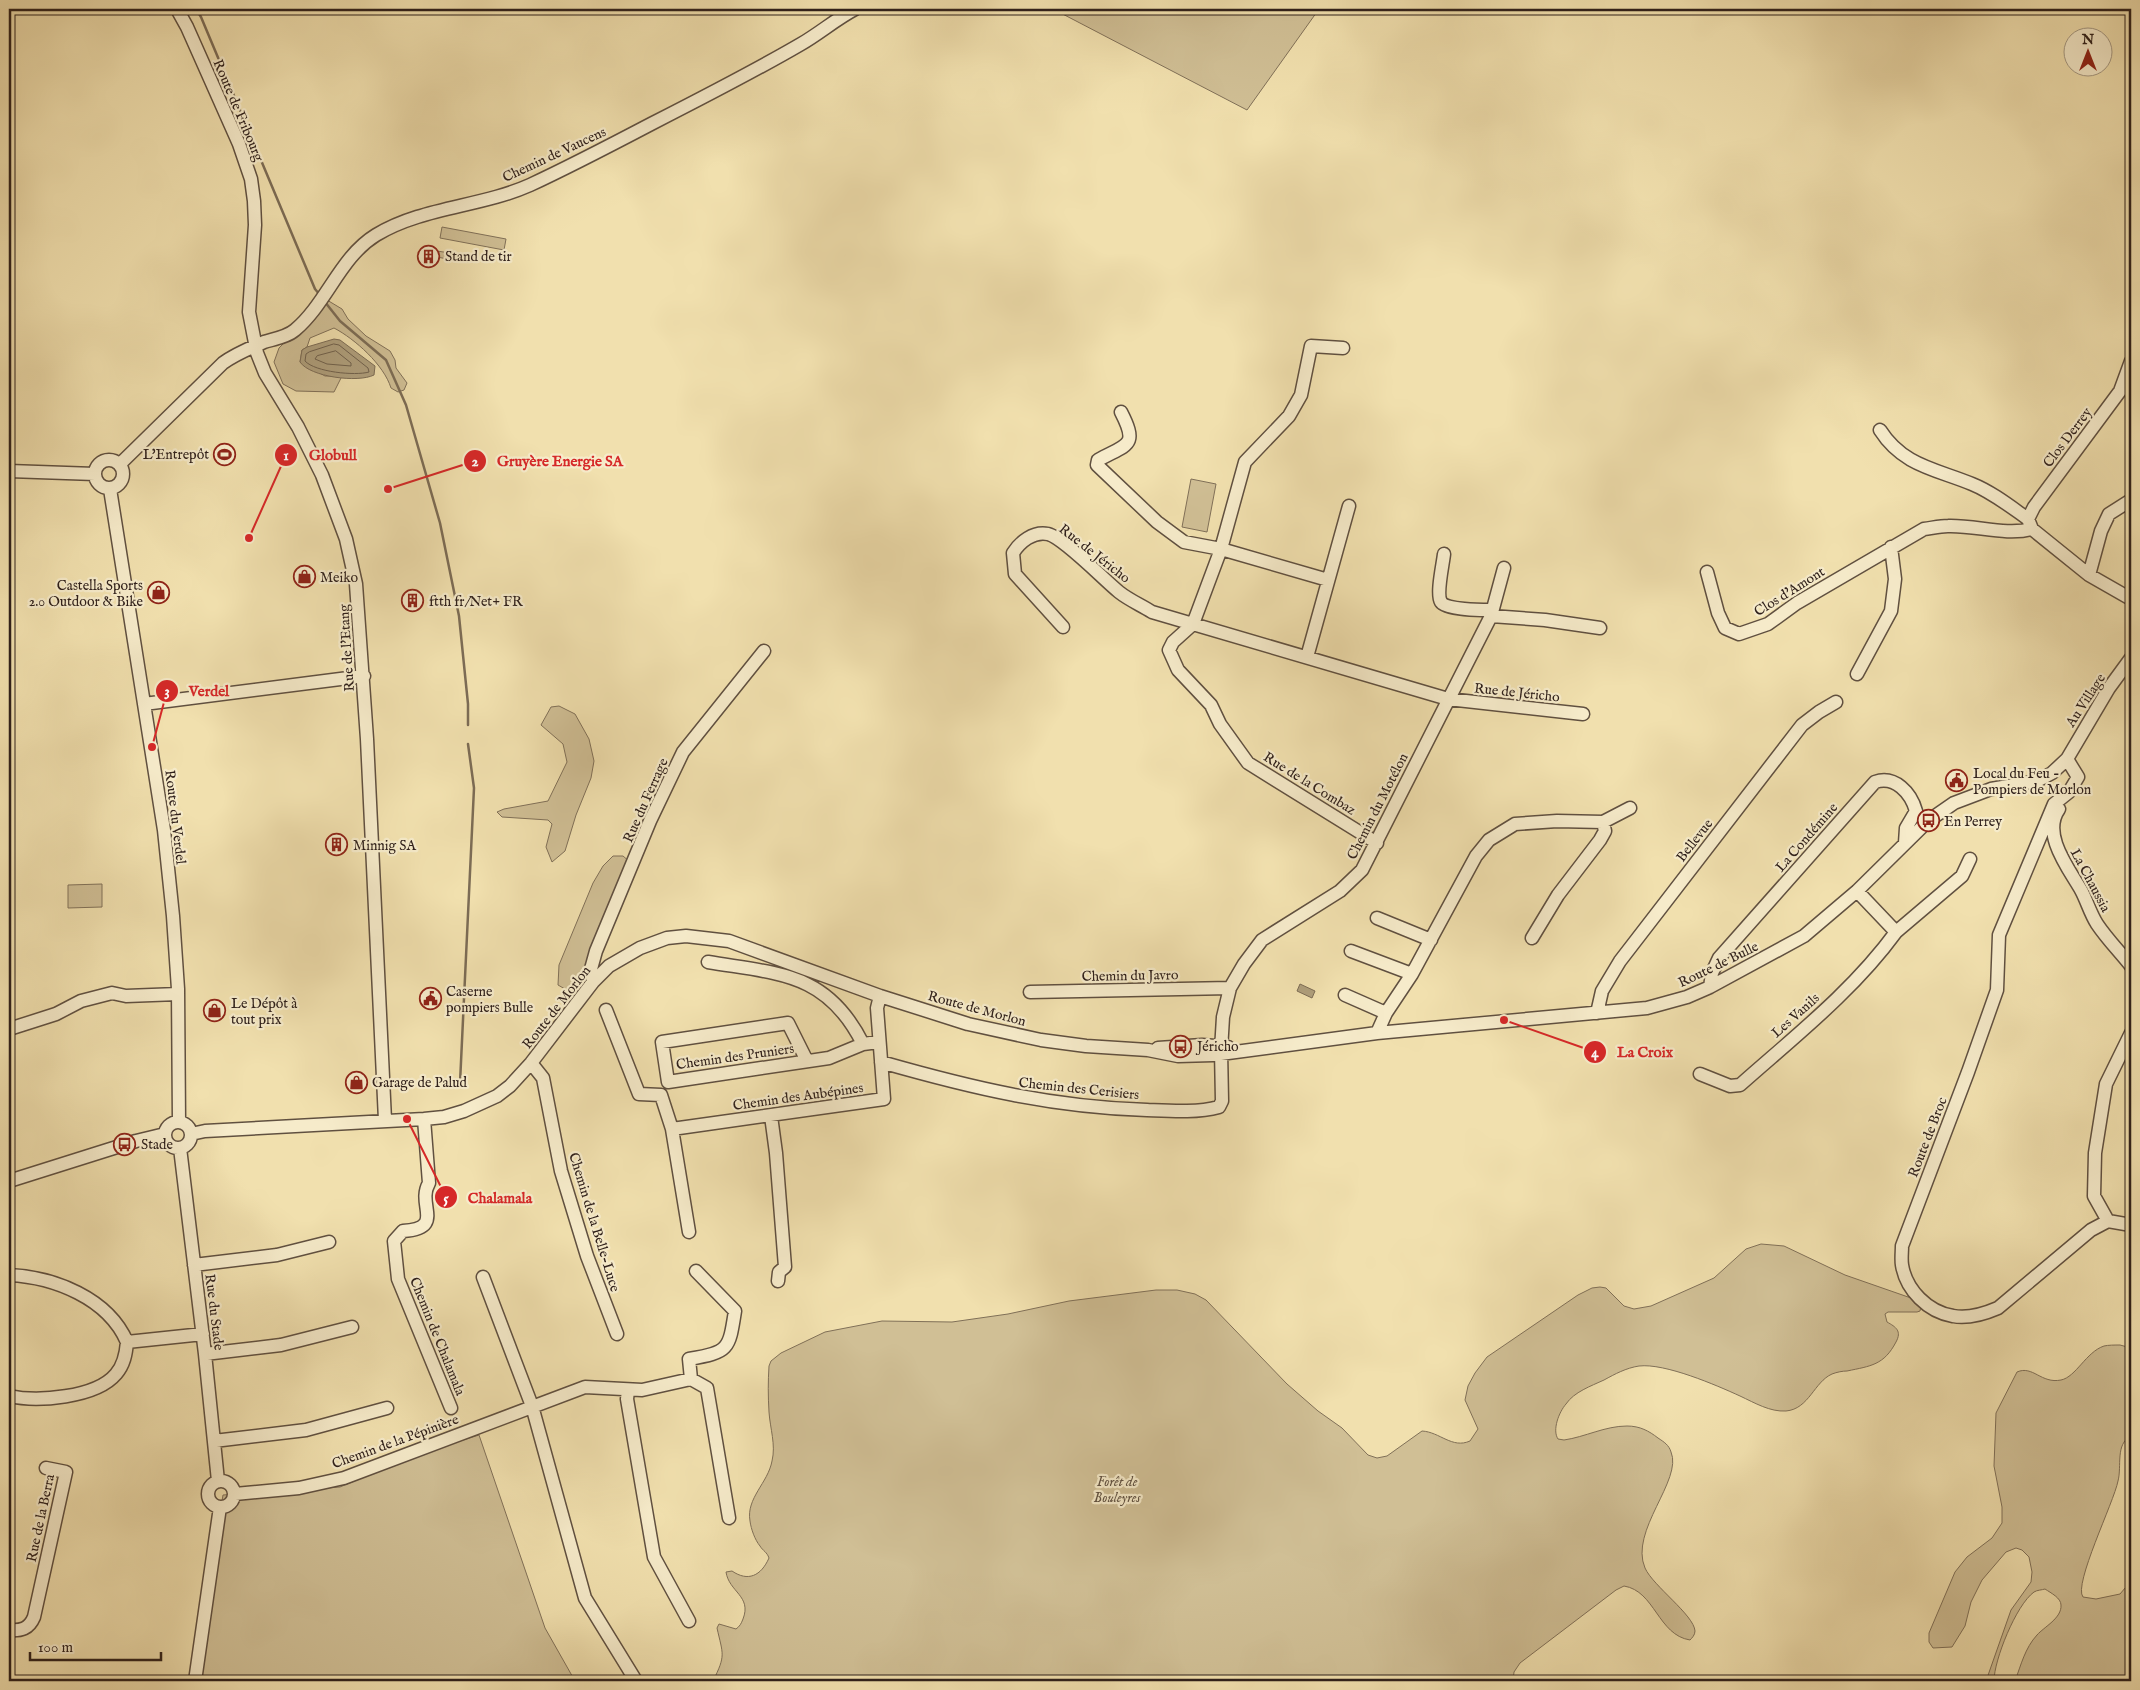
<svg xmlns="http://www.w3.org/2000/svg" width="2140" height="1690" viewBox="0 0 2140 1690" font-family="'IM FELL English',serif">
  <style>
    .green { fill: #d0bf95; stroke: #807058 }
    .water { fill: #af9f7c; stroke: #7c6c55 }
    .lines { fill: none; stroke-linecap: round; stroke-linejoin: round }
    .shore { stroke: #6f604c; stroke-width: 1 }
    .stream { stroke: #7c6c55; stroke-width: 2.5 }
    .minor-casing { stroke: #605040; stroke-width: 15 }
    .minor { stroke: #f6ebca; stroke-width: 12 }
    .labels { text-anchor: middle; stroke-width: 4.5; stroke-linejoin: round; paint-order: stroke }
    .street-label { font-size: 14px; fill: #2f201b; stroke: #f6ebca }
    .poi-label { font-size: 14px; fill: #2f201b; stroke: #f6ebca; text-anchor: start }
    .park-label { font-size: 14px; font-style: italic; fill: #5f5040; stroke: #f6ebca }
    .leader { fill: none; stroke: #d62828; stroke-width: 2 }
    .callout-dot { fill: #d62828; stroke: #f6ebca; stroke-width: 2 }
    .mark-label { font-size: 15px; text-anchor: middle; font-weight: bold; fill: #fff }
    .callout-label { font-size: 15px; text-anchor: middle; font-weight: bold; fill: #d62828; stroke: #f6ebca; stroke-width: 4.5; stroke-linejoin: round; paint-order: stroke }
  </style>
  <rect width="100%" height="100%" fill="#f1e0ae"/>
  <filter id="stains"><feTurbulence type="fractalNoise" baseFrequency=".004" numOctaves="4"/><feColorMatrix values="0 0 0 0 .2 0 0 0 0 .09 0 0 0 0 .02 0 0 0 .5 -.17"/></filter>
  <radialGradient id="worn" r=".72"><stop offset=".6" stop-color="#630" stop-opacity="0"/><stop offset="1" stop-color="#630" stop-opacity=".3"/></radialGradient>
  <path class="green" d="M 1053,9 L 1319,9 L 1247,110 Z
    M 442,227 L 506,239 L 504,250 L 440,238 Z
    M 437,251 L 469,256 L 468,262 L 436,257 Z
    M 327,300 L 342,309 L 348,319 L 366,336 L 390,351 L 395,360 L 396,368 L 407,383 L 404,390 L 398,392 L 391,388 C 384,365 355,339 334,328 L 310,338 L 307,347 L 302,350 L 300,362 L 325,376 L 342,376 L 334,392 L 296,391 L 283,384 L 274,362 L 279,348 Z
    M 1191,479 L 1216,484 L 1207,532 L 1182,527 Z
    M 559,706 L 575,714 L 589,739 L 594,761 L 591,778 L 576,815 L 565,851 L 552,862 L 546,847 L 552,824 L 548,820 L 502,817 L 497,812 L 504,809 L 548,801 L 567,762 L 563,744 L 541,725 L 551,707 Z
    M 613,856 L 623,856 L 630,862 L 596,951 L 572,993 L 558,985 L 559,965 L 593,883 L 603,866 Z
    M 102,884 L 102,907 L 68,908 L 68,885 Z
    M 1761,1244 L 1784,1246 L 1845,1275 L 1911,1298 L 1921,1306 L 1920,1311 L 1917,1312 L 1888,1312 L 1885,1314 L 1887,1322 C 1896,1327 1902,1331 1896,1342 C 1884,1365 1871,1366 1847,1371 C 1843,1371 1837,1372 1832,1374 C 1814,1382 1809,1409 1786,1411 C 1770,1412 1755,1403 1740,1396 C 1716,1385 1665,1363 1639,1366 C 1626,1368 1615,1374 1604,1380 C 1591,1386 1574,1392 1566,1404 C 1559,1412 1552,1430 1558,1439 L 1564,1440 C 1585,1437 1605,1426 1627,1426 C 1640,1426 1649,1431 1658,1438 C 1664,1442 1669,1445 1671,1452 C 1683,1480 1629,1531 1645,1568 C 1653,1586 1694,1615 1695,1631 C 1695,1635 1692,1638 1690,1640 C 1658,1635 1655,1591 1624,1586 L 1616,1590 L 1520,1663 L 1514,1672 L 1513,1681 L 713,1681 C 726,1655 723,1655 717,1628 L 719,1624 L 736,1629 C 740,1626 741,1624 743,1619 C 752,1596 729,1592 726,1572 L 732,1571 C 748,1582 761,1576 769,1558 C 767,1552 763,1551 760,1546 C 755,1540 751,1529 750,1521 C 746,1498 768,1483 772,1461 C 776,1445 770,1428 769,1412 C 768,1396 768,1381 769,1366 L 771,1361 L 781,1353 L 825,1332 L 882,1321 L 952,1322 L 1008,1314 L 1069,1301 L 1156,1290 L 1177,1290 L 1195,1294 L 1206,1300 L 1287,1384 L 1318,1411 L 1342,1428 L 1368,1455 L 1377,1458 L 1387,1456 L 1422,1431 C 1440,1432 1452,1449 1470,1441 L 1478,1429 L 1465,1400 L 1468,1386 L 1475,1373 L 1487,1357 L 1578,1295 L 1592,1288 L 1600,1287 L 1606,1288 L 1624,1306 L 1634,1309 L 1651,1306 L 1714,1278 L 1746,1249 Z
    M 2120,1345 L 2131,1348 L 2131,1436 C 2115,1444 2122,1466 2118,1481 C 2114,1502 2073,1585 2083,1597 L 2096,1599 L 2120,1594 L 2131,1581 L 2131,1681 L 2015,1681 C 2021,1665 2025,1648 2037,1635 C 2044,1627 2062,1618 2061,1605 C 2061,1598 2051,1593 2045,1589 C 2042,1590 2037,1590 2034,1592 C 2016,1605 1994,1660 1994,1681 L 1986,1681 L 2011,1610 L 2031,1582 L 2032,1572 L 2029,1557 L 2022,1550 L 2016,1548 L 2006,1552 L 1982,1580 L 1971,1602 L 1965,1626 L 1952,1647 L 1933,1648 L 1929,1642 L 1929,1633 L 1955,1572 L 1967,1557 L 1992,1538 L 2002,1523 L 2002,1507 L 1994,1466 L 1996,1413 L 2017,1372 C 2033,1365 2041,1384 2061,1380 C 2076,1377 2086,1352 2104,1346 C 2108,1345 2115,1345 2120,1345 Z
    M 479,1435 L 545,1628 L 575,1681 L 192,1681 L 223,1495 L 340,1487 L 422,1453 Z"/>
  <path class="water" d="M 334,339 L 340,340 L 375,366 L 374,375 C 358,383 310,377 300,362 L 302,350 L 307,347 Z
    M 1300,984 L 1315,991 L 1312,998 L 1297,991 Z"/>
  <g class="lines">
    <path class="shore" d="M 334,344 L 339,345 L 368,368 L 369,372 C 355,376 315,372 305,361 L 306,354 L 309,352 Z
      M 336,351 L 351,363 L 351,366 L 327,364 L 315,359 L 317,356 Z"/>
    <path class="stream" d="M 196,9 L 201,17 L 315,289 L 320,295
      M 325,302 L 340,321 L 386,360 L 406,405 L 440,523 L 459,616 L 468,704 L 468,725
      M 460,1083 L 474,788 L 468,744"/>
    <defs>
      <path id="minor" d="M 177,9 L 187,27 L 239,144 L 251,179 L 254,201 L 255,225 L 249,312 L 257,353 L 265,373 L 298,427 L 322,475 L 346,539 L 356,584 L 367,739 L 385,1120
        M 1121,412 C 1139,447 1127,444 1098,460 L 1097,465 L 1157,522 L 1184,542 L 1221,549 L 1193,624 L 1173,642 L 1169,650 L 1178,670 L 1211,705 L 1220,724 L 1248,763 L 1377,843
        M 1880,430 C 1903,466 1936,469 1972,484 C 1992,492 2011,507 2028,519
        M95 474a14 14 0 1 1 28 0a14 14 0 1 1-28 0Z
        M 120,464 L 223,363 C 235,354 250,348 264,342 C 274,339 287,337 295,330 C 327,303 340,257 376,235 C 422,207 481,207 530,185 C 571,166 611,145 651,124 C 702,98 753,72 801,44 C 820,33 836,19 855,9
        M 9,471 L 95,474
        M 110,489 L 164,830 L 173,916 L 178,989 L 179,1122
        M 2032,529 L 2028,519 L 2034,507 L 2120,391 L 2131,361
        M 1444,554 C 1443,564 1436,594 1441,602 C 1446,610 1481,610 1491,610
        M 1707,572 L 1718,613 L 1725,628 L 1739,634 L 1768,624 L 1797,603 L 1924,529 C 1932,528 1940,526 1948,526 C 1976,525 2005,536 2032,529 L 2089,575 L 2131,599
        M 2089,575 L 2101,531 L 2109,514 L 2131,500
        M 1328,580 L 1221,549 L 1245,462 L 1289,416 L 1301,395 L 1311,346 L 1343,348
        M 1491,616 L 1545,620 L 1600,628
        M 1063,627 L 1015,574 L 1013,553 C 1020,542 1033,531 1048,534 C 1064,538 1104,580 1119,592 C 1129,600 1141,605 1152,612 L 1448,699 L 1583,714
        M 1307,657 L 1349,506
        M 1857,674 L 1891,611 L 1895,579 L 1891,547
        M 144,704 L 364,676
        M 2067,759 L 2078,777 L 2069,792 L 2054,804 L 1999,935 L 1997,990 L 1968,1072 L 1902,1246 C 1902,1252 1901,1259 1902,1265 C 1906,1290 1928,1312 1953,1316 C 1968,1319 1984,1314 1998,1308 L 2091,1230 L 2108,1221 L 2131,1225
        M 2059,809 C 2041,834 2069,869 2081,890 C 2087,901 2090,913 2097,924 C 2107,939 2120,952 2131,966
        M 1603,822 L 1630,808
        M 1377,918 L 1431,940
        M 1896,932 L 1962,876 L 1970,859
        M 1351,951 L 1412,974
        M 708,962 C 779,974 827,972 863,1044
        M 593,982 L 591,969 L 596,951 L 650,821 L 683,752 L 764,651
        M 1710,987 L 1712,973 L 1719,958 L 1875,782 C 1895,775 1911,793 1916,811 L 1906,828 L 1905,843
        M 1030,992 L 1230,988
        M 1345,995 L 1386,1013
        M 606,1010 L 639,1094 L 661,1095 L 672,1129 L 689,1232
        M 1597,1013 L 1602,991 L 1620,961 L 1802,725 L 1819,712 L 1836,702
        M 9,1029 L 56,1014 L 81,1001 L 112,993 L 126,996 L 178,994
        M 1377,1033 L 1386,1013 L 1412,974 L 1476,856 L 1489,840 L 1515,824 L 1557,821 L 1603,822 L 1605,831 L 1600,840 L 1558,895 L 1532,938
        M 1158,1048 L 1202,1045 L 1228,1047
        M 807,1061 L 788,1023 L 662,1042 L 668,1082 L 829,1058 L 863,1044 L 878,1042
        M 881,1062 C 972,1088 1052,1107 1147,1110 C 1170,1111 1197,1113 1219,1107 L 1222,1101 L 1221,1050 L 1223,1017 L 1230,988 L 1244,964 L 1262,940 L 1340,891 L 1362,870 L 1491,616 L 1504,568
        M 531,1063 L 543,1078 L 561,1171 L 587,1256 L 617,1334
        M 1700,1074 L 1730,1086 L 1740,1085 C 1794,1037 1853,991 1896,932 L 1857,891
        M 771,1116 L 776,1153 L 785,1267 L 779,1272 L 778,1281
        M 424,1119 L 429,1183 C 416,1205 446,1228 403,1231 L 394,1241 L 398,1279 L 451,1408
        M165 1135a13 13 0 1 1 26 0a13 13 0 1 1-26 0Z
        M 672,1129 L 884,1099 L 877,1008 L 880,996
        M 191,1134 L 205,1131 L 424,1119 L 444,1117 L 464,1111 L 497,1096 L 510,1086 L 531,1063 L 593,982 L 609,966 L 640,948 L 667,938 L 686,936 L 729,941 L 880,996 L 968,1024 L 1041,1040 L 1086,1046 L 1148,1050 L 1178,1056 L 1213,1055 L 1377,1033 L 1647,1008 L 1687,997 L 1710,987 L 1804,936 L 1857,891 L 1928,821 L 1954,803 L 1991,789 L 2037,781 L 2052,773 L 2067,759 L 2109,688 L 2131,658
        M 180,1148 L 205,1354 L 218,1481
        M 9,1181 L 136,1141 L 165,1134
        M 2108,1221 L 2094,1196 L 2095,1153 L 2106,1084 L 2131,1033
        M 194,1265 L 277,1255 L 329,1242
        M 9,1275 C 54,1277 108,1298 127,1342 L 203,1334
        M 483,1277 L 532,1406 L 585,1598 L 636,1681
        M 205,1354 L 281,1345 L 352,1327
        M 691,1379 L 689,1359 C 729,1352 729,1350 735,1311 L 696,1271
        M 628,1391 L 627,1399 L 654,1557 L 689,1621
        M 9,1396 C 37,1402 96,1398 116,1374 C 124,1365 126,1354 127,1342
        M 214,1441 L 306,1430 L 387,1408
        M208 1494a13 13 0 1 1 26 0a13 13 0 1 1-26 0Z
        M 235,1494 L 299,1488 L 344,1478 L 585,1387 L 642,1390 L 691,1379 L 707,1388 L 729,1518
        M 9,1630 C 21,1631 29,1629 34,1617 L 66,1472 L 46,1468
        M 195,1681 L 220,1507"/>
    </defs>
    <use href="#minor" class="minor-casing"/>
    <use href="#minor" class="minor"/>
  </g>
  <defs>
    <symbol id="building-ring" viewBox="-11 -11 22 22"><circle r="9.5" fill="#f6ebca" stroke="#8f2418" stroke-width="1.5"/><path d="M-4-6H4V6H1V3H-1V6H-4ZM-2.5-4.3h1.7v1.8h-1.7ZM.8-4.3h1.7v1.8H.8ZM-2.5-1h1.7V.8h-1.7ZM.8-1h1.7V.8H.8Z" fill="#8f2418"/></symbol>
    <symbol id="stadium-ring" viewBox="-11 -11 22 22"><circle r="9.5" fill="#f6ebca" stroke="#8f2418" stroke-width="1.5"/><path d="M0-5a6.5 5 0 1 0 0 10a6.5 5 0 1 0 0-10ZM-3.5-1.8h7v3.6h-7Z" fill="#8f2418"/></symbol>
    <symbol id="shop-ring" viewBox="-11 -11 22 22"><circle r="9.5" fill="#f6ebca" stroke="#8f2418" stroke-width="1.5"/><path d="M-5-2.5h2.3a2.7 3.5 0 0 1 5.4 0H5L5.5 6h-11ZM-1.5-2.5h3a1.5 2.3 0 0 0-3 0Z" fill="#8f2418"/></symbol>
    <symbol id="civic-ring" viewBox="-11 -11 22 22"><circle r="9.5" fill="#f6ebca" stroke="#8f2418" stroke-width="1.5"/><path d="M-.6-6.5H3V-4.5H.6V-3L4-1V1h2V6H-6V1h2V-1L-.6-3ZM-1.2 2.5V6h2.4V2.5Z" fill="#8f2418"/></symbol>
    <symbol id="bus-ring" viewBox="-11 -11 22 22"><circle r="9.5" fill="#f6ebca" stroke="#8f2418" stroke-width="1.5"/><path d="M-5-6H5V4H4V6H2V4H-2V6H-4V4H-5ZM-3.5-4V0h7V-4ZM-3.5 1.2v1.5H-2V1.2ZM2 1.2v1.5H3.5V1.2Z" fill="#8f2418"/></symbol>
  </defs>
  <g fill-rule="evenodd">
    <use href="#building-ring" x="416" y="244" width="25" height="25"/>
    <use href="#stadium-ring" x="212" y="442" width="25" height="25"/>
    <use href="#shop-ring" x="292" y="564" width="25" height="25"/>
    <use href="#shop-ring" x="146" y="580" width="25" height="25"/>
    <use href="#building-ring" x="400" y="588" width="25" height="25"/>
    <use href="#civic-ring" x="1944" y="768" width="25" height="25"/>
    <use href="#bus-ring" x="1916" y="808" width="25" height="25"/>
    <use href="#building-ring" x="324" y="832" width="25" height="25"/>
    <use href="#civic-ring" x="418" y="986" width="25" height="25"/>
    <use href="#shop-ring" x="202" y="998" width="25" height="25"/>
    <use href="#bus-ring" x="1168" y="1034" width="25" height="25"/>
    <use href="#shop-ring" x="344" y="1070" width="25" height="25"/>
    <use href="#bus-ring" x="112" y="1132" width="25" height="25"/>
  </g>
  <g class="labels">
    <g class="street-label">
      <text transform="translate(239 110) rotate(67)" y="5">Route de Fribourg</text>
      <text transform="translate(554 154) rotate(-25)" y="5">Chemin de Vaucens</text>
      <text transform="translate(2067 437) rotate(-53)" y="5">Clos Derrey</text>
      <text transform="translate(1095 553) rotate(38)" y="5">Rue de Jéricho</text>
      <text transform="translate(1789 591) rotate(-32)" y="5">Clos d'Amont</text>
      <text transform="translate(346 648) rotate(-94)" y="5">Rue de l'Etang</text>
      <text transform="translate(1517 692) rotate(6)" y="5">Rue de Jéricho</text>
      <text transform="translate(2085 700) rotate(-57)" y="5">Au Village</text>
      <text transform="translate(1310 783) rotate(32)" y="5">Rue de la Combaz</text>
      <text transform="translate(645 800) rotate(-66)" y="5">Rue du Ferrage</text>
      <text transform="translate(1377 806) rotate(-63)" y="5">Chemin du Motélon</text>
      <text transform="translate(176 817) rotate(83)" y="5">Route du Verdel</text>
      <text transform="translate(1806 837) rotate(-49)" y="5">La Condémine</text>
      <text transform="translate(1694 840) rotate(-52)" y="5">Bellevue</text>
      <text transform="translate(2091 880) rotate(62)" y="5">La Chaussia</text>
      <text transform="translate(1718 964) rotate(-26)" y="5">Route de Bulle</text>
      <text transform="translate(1130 975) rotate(-1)" y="5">Chemin du Javro</text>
      <text transform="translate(556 1007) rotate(-52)" y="5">Route de Morlon</text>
      <text transform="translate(977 1008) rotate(15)" y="5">Route de Morlon</text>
      <text transform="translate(1795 1015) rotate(-42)" y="5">Les Vanils</text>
      <text transform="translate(735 1056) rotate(-8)" y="5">Chemin des Pruniers</text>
      <text transform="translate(1079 1088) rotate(6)" y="5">Chemin des Cerisiers</text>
      <text transform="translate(798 1096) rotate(-8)" y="5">Chemin des Aubépines</text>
      <text transform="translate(1927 1137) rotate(-69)" y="5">Route de Broc</text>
      <text transform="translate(595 1222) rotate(73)" y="5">Chemin de la Belle-Luce</text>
      <text transform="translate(215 1312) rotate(83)" y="5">Rue du Stade</text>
      <text transform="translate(438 1336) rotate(68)" y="5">Chemin de Chalamala</text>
      <text transform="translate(395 1441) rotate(-20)" y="5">Chemin de la Pépinière</text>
      <text transform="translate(40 1518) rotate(-78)" y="5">Rue de la Berra</text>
    </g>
    <g class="poi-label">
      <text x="445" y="261">Stand de tir</text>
      <text x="209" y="459" text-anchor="end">L'Entrepôt</text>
      <text x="320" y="582">Meiko</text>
      <text x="143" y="590" text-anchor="end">Castella Sports<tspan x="143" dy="16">2.0 Outdoor &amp; Bike</tspan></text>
      <text x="429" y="606">ftth fr/Net+ FR</text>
      <text x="1973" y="778">Local du Feu -<tspan x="1973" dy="16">Pompiers de Morlon</tspan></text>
      <text x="1944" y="826">En Perrey</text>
      <text x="353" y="850">Minnig SA</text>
      <text x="446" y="996">Caserne<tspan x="446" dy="16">pompiers Bulle</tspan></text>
      <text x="231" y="1008">Le Dépôt à<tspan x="231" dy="16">tout prix</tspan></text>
      <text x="1197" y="1051">Jéricho</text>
      <text x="372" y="1087">Garage de Palud</text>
      <text x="141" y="1149">Stade</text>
    </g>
    <g class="park-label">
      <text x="1117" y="1486">Forêt de<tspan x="1117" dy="16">Bouleyres</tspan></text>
    </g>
  </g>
  <path class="leader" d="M249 538L286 455M388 489L475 461M152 747L167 691M1504 1020L1595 1052M407 1119L446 1197"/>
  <g class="callout-dot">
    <circle cx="249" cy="538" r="5"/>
    <circle cx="388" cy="489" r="5"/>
    <circle cx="152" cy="747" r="5"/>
    <circle cx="1504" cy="1020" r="5"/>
    <circle cx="407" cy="1119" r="5"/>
    <circle cx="286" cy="455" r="12"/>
    <circle cx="475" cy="461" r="12"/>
    <circle cx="167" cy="691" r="12"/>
    <circle cx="1595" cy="1052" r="12"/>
    <circle cx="446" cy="1197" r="12"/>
  </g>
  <g class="mark-label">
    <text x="286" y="460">1</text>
    <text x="475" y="466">2</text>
    <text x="167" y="696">3</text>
    <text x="1595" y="1057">4</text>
    <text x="446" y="1203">5</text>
  </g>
  <g class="callout-label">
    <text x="333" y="460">Globull</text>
    <text x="560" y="466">Gruyère Energie SA</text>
    <text x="209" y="696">Verdel</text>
    <text x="1645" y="1057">La Croix</text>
    <text x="500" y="1203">Chalamala</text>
  </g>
  <rect width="2140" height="1690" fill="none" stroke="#f1e0ae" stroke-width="30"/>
  <rect x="10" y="10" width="2120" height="1670" fill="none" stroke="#2f201b" stroke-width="2.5"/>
  <rect x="15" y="15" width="2110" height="1660" fill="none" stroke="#2f201b"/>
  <g transform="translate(2088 52)"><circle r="24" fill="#f6ebca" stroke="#a69a84"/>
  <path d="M0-4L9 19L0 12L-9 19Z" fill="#8f2418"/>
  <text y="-8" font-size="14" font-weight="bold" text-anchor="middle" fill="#2f201b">N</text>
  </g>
  <path d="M30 1652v8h131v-8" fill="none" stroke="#2f201b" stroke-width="2.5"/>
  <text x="38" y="1652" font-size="15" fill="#2f201b" stroke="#f6ebca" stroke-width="4" paint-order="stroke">100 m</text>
  <rect width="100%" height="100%" filter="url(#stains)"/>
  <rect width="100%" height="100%" fill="url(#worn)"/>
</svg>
